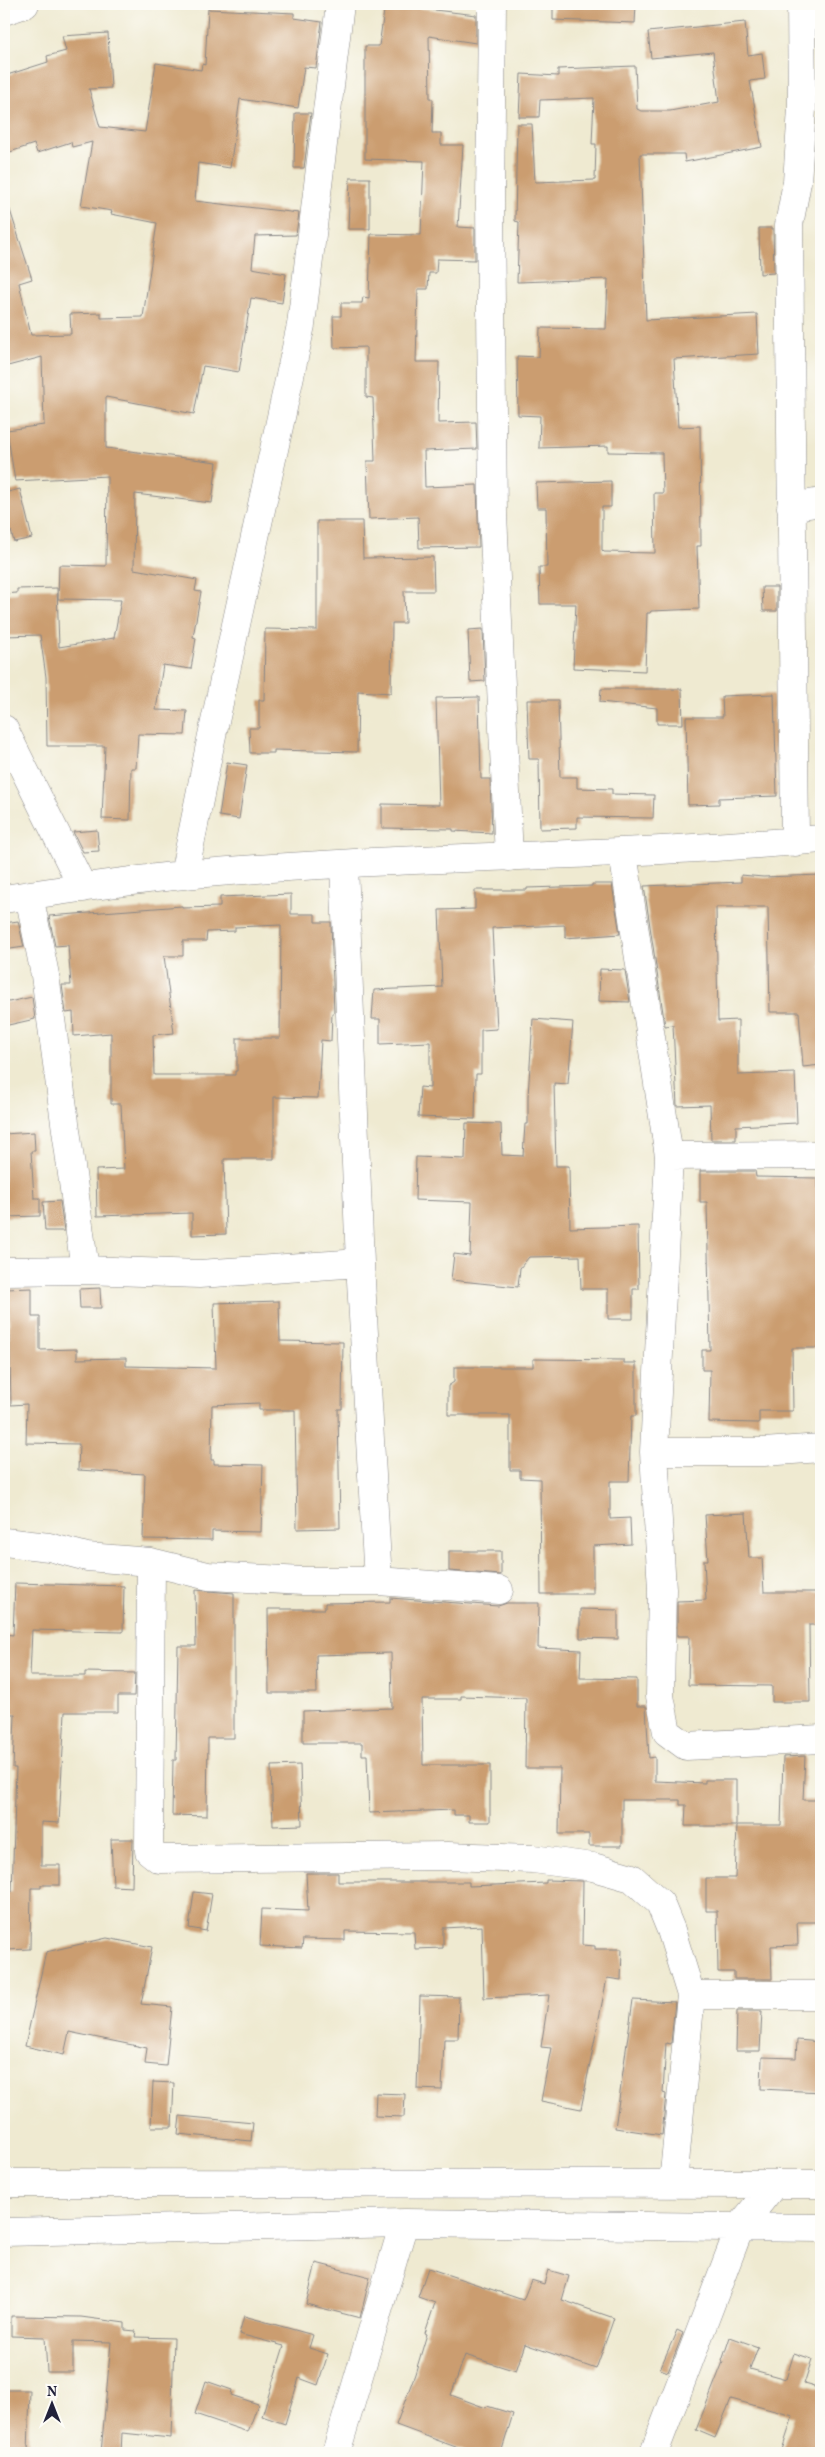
<svg xmlns="http://www.w3.org/2000/svg" width="825" height="2457" viewBox="0 0 825 2457" font-family="Vollkorn,serif">
  <style>
    .building { fill: #cb9d70; fill-rule: evenodd }
    .lines { fill: none; stroke-linecap: round; stroke-linejoin: round }
    .minor-casing { stroke: #888686; stroke-width: 29 }
    .minor { stroke: #fff; stroke-width: 28 }
  </style>
  <rect width="100%" height="100%" fill="#fdfcf7"/>
  <filter id="ink" filterUnits="userSpaceOnUse"><feTurbulence type="fractalNoise" baseFrequency=".02" numOctaves="2"/><feDisplacementMap in="SourceGraphic" scale="10" xChannelSelector="R" yChannelSelector="G"/><feConvolveMatrix kernelMatrix="1 2 1 2 8 2 1 2 1" color-interpolation-filters="sRGB"/></filter>
  <filter id="wash" filterUnits="userSpaceOnUse"><feTurbulence type="fractalNoise" baseFrequency=".0096" numOctaves="4" result="noise"/><feDisplacementMap in="SourceGraphic" scale="20" xChannelSelector="R" yChannelSelector="G"/><feGaussianBlur stdDeviation="1.12" result="paint"/><feColorMatrix in="noise" values="0 0 0 0 0 0 0 0 0 0 0 0 0 0 0 0 0 1.4 0 .05"/><feComposite in="paint" operator="in"/></filter>
  <g filter="url(#wash)">
    <rect width="100%" height="100%" fill="#efead1"/>
    <g id="blocks">
      <path class="building" d="M 385,4 L 476,15 L 476,43 L 429,36 L 430,99 L 433,99 L 432,133 L 441,133 L 441,145 L 463,145 L 458,227 L 475,228 L 475,260 L 437,259 L 436,273 L 429,273 L 428,289 L 418,289 L 416,362 L 439,362 L 438,423 L 476,422 L 477,449 L 424,451 L 425,487 L 477,485 L 479,547 L 419,548 L 418,517 L 369,519 L 367,461 L 375,461 L 373,398 L 366,397 L 366,347 L 334,348 L 333,316 L 341,316 L 341,303 L 362,303 L 363,297 L 369,298 L 371,234 L 421,235 L 424,161 L 365,159 L 365,46 L 379,46 Z
        M 553,4 L 636,4 L 635,23 L 553,20 Z
        M 208,9 L 294,13 L 294,18 L 322,22 L 316,68 L 304,67 L 298,108 L 240,99 L 230,168 L 198,163 L 195,201 L 299,213 L 296,235 L 255,236 L 252,268 L 286,274 L 282,303 L 251,298 L 239,372 L 203,366 L 194,414 L 106,397 L 106,448 L 217,462 L 212,503 L 135,494 L 134,569 L 197,580 L 195,591 L 201,592 L 193,637 L 196,638 L 191,669 L 163,665 L 156,710 L 187,711 L 185,735 L 138,734 L 136,768 L 131,768 L 130,820 L 102,819 L 105,746 L 47,746 L 46,677 L 40,635 L 4,636 L 4,594 L 17,593 L 17,589 L 57,588 L 59,647 L 114,638 L 121,600 L 58,599 L 59,565 L 106,566 L 107,476 L 15,481 L 7,430 L 44,425 L 42,357 L 4,367 L 4,204 L 8,204 L 32,279 L 19,283 L 31,335 L 71,334 L 70,314 L 101,313 L 101,318 L 143,317 L 157,223 L 111,214 L 112,211 L 81,206 L 92,142 L 72,147 L 71,142 L 37,153 L 34,144 L 4,154 L 4,76 L 48,62 L 47,56 L 66,51 L 62,36 L 108,33 L 111,88 L 89,89 L 100,127 L 145,132 L 156,63 L 201,70 L 202,64 L 205,65 Z
        M 745,22 L 748,55 L 762,53 L 765,79 L 750,81 L 762,147 L 685,162 L 684,154 L 640,154 L 646,320 L 757,314 L 759,354 L 674,359 L 678,427 L 700,426 L 701,546 L 697,546 L 699,609 L 651,611 L 650,613 L 647,613 L 645,671 L 573,668 L 576,604 L 540,604 L 539,567 L 547,567 L 546,508 L 537,508 L 536,483 L 611,481 L 611,507 L 602,507 L 602,550 L 604,552 L 655,553 L 654,493 L 663,493 L 662,453 L 608,452 L 608,446 L 539,448 L 540,416 L 518,415 L 517,356 L 539,357 L 540,328 L 606,329 L 608,279 L 517,282 L 519,222 L 515,221 L 517,124 L 532,124 L 535,182 L 595,180 L 596,144 L 592,144 L 594,98 L 540,100 L 539,117 L 519,117 L 521,74 L 558,76 L 558,69 L 635,66 L 637,109 L 641,111 L 670,111 L 719,102 L 713,52 L 651,58 L 648,32 Z
        M 295,113 L 311,113 L 304,168 L 294,168 Z
        M 350,178 L 370,178 L 370,229 L 348,229 Z
        M 759,228 L 773,228 L 774,273 L 760,274 Z
        M 20,489 L 32,538 L 14,542 L 11,531 L 4,533 L 4,493 Z
        M 317,521 L 362,521 L 363,558 L 433,557 L 434,591 L 404,591 L 405,623 L 392,623 L 391,693 L 358,691 L 357,752 L 274,750 L 274,753 L 250,753 L 249,728 L 259,728 L 259,700 L 264,700 L 265,629 L 317,630 Z
        M 762,587 L 777,587 L 777,611 L 763,611 Z
        M 483,629 L 485,681 L 470,682 L 468,630 Z
        M 601,689 L 682,689 L 683,724 L 657,724 L 657,708 L 600,702 Z
        M 774,694 L 777,796 L 719,798 L 719,804 L 688,805 L 686,717 L 723,717 L 722,696 Z
        M 479,697 L 481,779 L 490,779 L 492,833 L 453,831 L 453,829 L 382,828 L 382,804 L 439,805 L 436,698 Z
        M 527,700 L 558,700 L 560,777 L 577,777 L 577,788 L 612,789 L 612,794 L 654,795 L 653,818 L 577,817 L 577,828 L 540,829 L 539,759 L 529,759 Z
        M 227,762 L 247,765 L 239,819 L 219,816 Z
        M 97,830 L 99,851 L 83,852 L 73,832 Z
        M 741,875 L 763,877 L 821,875 L 821,1065 L 803,1067 L 799,1012 L 770,1012 L 768,907 L 716,907 L 718,1021 L 738,1020 L 738,1075 L 795,1073 L 797,1123 L 736,1126 L 736,1140 L 711,1140 L 710,1105 L 677,1106 L 673,1025 L 665,1026 L 644,886 L 741,882 Z
        M 592,884 L 612,884 L 620,934 L 565,938 L 565,925 L 492,928 L 497,1029 L 481,1030 L 481,1074 L 476,1074 L 475,1119 L 418,1117 L 420,1087 L 430,1088 L 430,1042 L 380,1044 L 380,1019 L 372,1019 L 374,990 L 442,987 L 439,910 L 475,909 L 475,890 L 527,890 L 527,888 L 592,886 Z
        M 291,894 L 291,914 L 315,914 L 315,922 L 331,922 L 334,1013 L 332,1013 L 331,1041 L 321,1040 L 318,1098 L 274,1097 L 274,1159 L 224,1159 L 226,1234 L 192,1235 L 192,1213 L 97,1216 L 96,1170 L 124,1169 L 121,1104 L 111,1104 L 111,1033 L 74,1036 L 73,1012 L 66,1013 L 62,985 L 71,985 L 68,945 L 55,946 L 49,916 L 182,906 L 182,908 L 220,907 L 220,897 ZM 281,925 L 280,1038 L 237,1038 L 237,1071 L 235,1071 L 235,1075 L 154,1075 L 153,1035 L 174,1033 L 164,956 L 183,956 L 183,941 L 206,941 L 207,932 L 235,931 L 235,927 Z
        M 18,921 L 24,947 L 4,950 L 4,923 Z
        M 600,969 L 625,970 L 630,1002 L 599,1001 Z
        M 32,997 L 35,1019 L 4,1026 L 4,1003 Z
        M 533,1019 L 573,1022 L 568,1084 L 554,1083 L 556,1166 L 569,1166 L 570,1228 L 638,1226 L 639,1289 L 633,1289 L 633,1319 L 608,1319 L 608,1289 L 581,1289 L 580,1256 L 529,1257 L 520,1268 L 518,1287 L 451,1280 L 454,1254 L 470,1256 L 472,1202 L 415,1200 L 416,1157 L 465,1159 L 466,1123 L 501,1124 L 502,1155 L 523,1156 L 525,1124 L 528,1124 L 528,1096 Z
        M 34,1132 L 35,1151 L 31,1151 L 34,1198 L 40,1198 L 40,1216 L 4,1217 L 4,1134 Z
        M 700,1171 L 755,1171 L 756,1177 L 818,1178 L 818,1206 L 821,1206 L 821,1348 L 792,1348 L 793,1411 L 759,1411 L 759,1423 L 709,1422 L 710,1370 L 702,1370 L 702,1350 L 710,1350 L 707,1202 L 700,1202 Z
        M 60,1201 L 64,1231 L 45,1231 L 43,1202 Z
        M 32,1288 L 32,1317 L 40,1317 L 40,1350 L 77,1349 L 77,1359 L 126,1358 L 126,1366 L 216,1368 L 214,1303 L 279,1301 L 280,1341 L 343,1342 L 342,1409 L 338,1409 L 340,1528 L 297,1529 L 295,1410 L 259,1410 L 259,1403 L 212,1405 L 211,1460 L 214,1460 L 214,1464 L 263,1465 L 261,1532 L 212,1531 L 212,1540 L 143,1539 L 145,1474 L 78,1470 L 79,1444 L 26,1443 L 27,1404 L 11,1405 L 9,1312 L 5,1312 L 5,1289 Z
        M 100,1288 L 101,1308 L 80,1308 L 79,1289 Z
        M 533,1359 L 624,1360 L 624,1363 L 636,1363 L 636,1416 L 631,1416 L 629,1481 L 610,1481 L 610,1519 L 630,1518 L 631,1544 L 593,1546 L 593,1594 L 541,1594 L 540,1479 L 520,1478 L 520,1470 L 510,1470 L 510,1415 L 448,1415 L 448,1386 L 454,1382 L 454,1367 L 533,1367 Z
        M 746,1513 L 749,1558 L 762,1558 L 764,1592 L 821,1592 L 821,1625 L 809,1625 L 810,1702 L 772,1702 L 772,1686 L 688,1685 L 689,1636 L 677,1636 L 677,1601 L 706,1600 L 704,1560 L 708,1560 L 705,1515 Z
        M 449,1551 L 501,1551 L 501,1575 L 449,1571 Z
        M 15,1583 L 124,1586 L 123,1632 L 32,1630 L 30,1676 L 85,1676 L 85,1672 L 135,1673 L 134,1696 L 118,1696 L 118,1712 L 65,1712 L 59,1823 L 41,1822 L 41,1865 L 60,1865 L 60,1885 L 41,1885 L 41,1888 L 31,1888 L 30,1949 L 6,1950 L 7,1892 L 12,1892 L 16,1768 L 13,1768 L 15,1714 L 4,1714 L 4,1634 L 13,1635 Z
        M 195,1590 L 234,1593 L 234,1738 L 208,1738 L 207,1816 L 172,1815 L 173,1760 L 176,1760 L 178,1646 L 196,1646 Z
        M 390,1598 L 498,1606 L 507,1603 L 539,1603 L 538,1648 L 581,1650 L 580,1678 L 637,1679 L 637,1706 L 646,1706 L 649,1758 L 655,1757 L 655,1781 L 705,1783 L 705,1780 L 736,1780 L 736,1826 L 685,1826 L 686,1805 L 680,1805 L 680,1800 L 622,1800 L 622,1846 L 589,1846 L 589,1834 L 559,1834 L 560,1768 L 525,1768 L 526,1698 L 461,1696 L 461,1699 L 422,1699 L 423,1765 L 490,1765 L 490,1822 L 469,1822 L 469,1815 L 454,1815 L 454,1810 L 369,1813 L 367,1755 L 362,1755 L 362,1743 L 303,1743 L 303,1711 L 392,1708 L 391,1653 L 316,1655 L 317,1693 L 269,1693 L 268,1609 L 325,1609 L 325,1603 L 390,1602 Z
        M 580,1609 L 618,1610 L 618,1639 L 580,1638 Z
        M 805,1756 L 803,1800 L 821,1800 L 821,1922 L 797,1922 L 798,1945 L 771,1946 L 772,1979 L 734,1979 L 734,1972 L 718,1972 L 717,1911 L 706,1911 L 706,1878 L 735,1878 L 737,1825 L 781,1825 L 783,1757 Z
        M 300,1765 L 302,1825 L 273,1826 L 271,1766 Z
        M 111,1839 L 133,1839 L 132,1887 L 113,1886 Z
        M 306,1873 L 338,1873 L 338,1882 L 469,1882 L 469,1886 L 546,1883 L 546,1880 L 583,1881 L 582,1945 L 595,1946 L 595,1949 L 622,1949 L 621,1980 L 607,1978 L 581,2109 L 541,2101 L 551,2048 L 541,2047 L 549,1995 L 484,1998 L 482,1926 L 443,1928 L 443,1948 L 415,1949 L 414,1932 L 345,1931 L 345,1940 L 303,1939 L 302,1948 L 260,1946 L 262,1909 L 308,1911 Z
        M 194,1892 L 212,1894 L 206,1931 L 189,1928 Z
        M 107,1938 L 152,1947 L 141,2004 L 172,2007 L 166,2066 L 145,2064 L 147,2048 L 69,2032 L 64,2055 L 25,2046 L 46,1952 Z
        M 420,1996 L 459,1997 L 458,2039 L 444,2039 L 442,2090 L 417,2089 Z
        M 633,2000 L 675,2002 L 671,2044 L 666,2043 L 663,2093 L 666,2094 L 662,2135 L 615,2128 Z
        M 737,2011 L 762,2011 L 760,2051 L 736,2051 Z
        M 797,2040 L 821,2042 L 821,2092 L 761,2089 L 762,2057 L 796,2058 Z
        M 153,2082 L 174,2083 L 172,2127 L 151,2127 Z
        M 376,2093 L 405,2094 L 404,2117 L 375,2116 Z
        M 180,2116 L 253,2123 L 251,2141 L 178,2134 Z
        M 316,2263 L 370,2277 L 360,2318 L 306,2304 Z
        M 428,2268 L 523,2300 L 531,2280 L 544,2284 L 548,2270 L 569,2276 L 562,2300 L 614,2318 L 596,2369 L 525,2344 L 516,2371 L 465,2355 L 451,2395 L 486,2408 L 487,2406 L 513,2414 L 501,2453 L 472,2453 L 396,2425 L 415,2374 L 427,2334 L 425,2333 L 435,2303 L 418,2297 Z
        M 11,2316 L 81,2317 L 125,2323 L 125,2330 L 136,2331 L 135,2337 L 174,2338 L 171,2438 L 122,2433 L 121,2453 L 101,2453 L 111,2342 L 73,2341 L 73,2372 L 47,2372 L 45,2337 L 11,2336 Z
        M 244,2316 L 313,2335 L 309,2348 L 328,2354 L 318,2385 L 299,2378 L 285,2424 L 262,2416 L 284,2346 L 239,2334 Z
        M 677,2330 L 683,2333 L 668,2372 L 660,2369 Z
        M 730,2337 L 758,2347 L 750,2369 L 786,2379 L 794,2353 L 812,2359 L 804,2384 L 821,2389 L 821,2453 L 781,2453 L 793,2416 L 731,2399 L 715,2438 L 696,2430 L 723,2362 L 722,2361 Z
        M 206,2381 L 232,2390 L 231,2395 L 258,2404 L 248,2432 L 195,2414 Z
        M 4,2390 L 30,2390 L 28,2453 L 4,2453 Z"/>
    </g>
  </g>
  <g filter="url(#ink)">
    <use href="#blocks" fill-opacity="0" stroke="#888686" stroke-width="1"/>
    <g class="lines">
      <defs>
        <path id="minor" d="M 492,4 L 490,204 L 493,514 L 509,857
          M 4,11 L 25,4
          M 791,507 L 821,502
          M 4,729 L 83,888
          M 795,842 L 789,225 L 797,182 L 802,109 L 801,4
          M 623,853 L 669,1156 L 654,1452 L 662,1589 L 660,1696 L 667,1732 L 686,1746 L 821,1739
          M 344,865 L 360,1263 L 378,1581
          M 184,875 L 211,740 L 301,325 L 340,4
          M 29,895 L 45,975 L 85,1270
          M 4,899 C 63,890 124,881 184,875 C 396,855 609,858 821,839
          M 669,1156 L 821,1155
          M 4,1271 L 85,1270 L 199,1274 L 360,1263
          M 654,1452 L 764,1452 L 821,1448
          M 4,1542 L 49,1547 L 87,1557 L 151,1562 L 208,1576 L 303,1581 L 378,1581 L 499,1590
          M 151,1562 L 149,1851 L 159,1859 L 448,1856 L 533,1859 L 593,1867 L 632,1878 L 660,1903 L 671,1930 L 691,1995 L 673,2184
          M 691,1995 L 821,1995
          M 4,2183 L 821,2184
          M 4,2232 L 404,2223 L 821,2228
          M 336,2453 L 404,2223
          M 654,2453 L 740,2227 L 774,2184"/>
      </defs>
      <use href="#minor" class="minor-casing"/>
      <use href="#minor" class="minor"/>
    </g>
  </g>
  <rect width="825" height="2457" fill="none" stroke="#fdfcf7" stroke-width="20"/>
  <g transform="translate(52 2404)" stroke="#fdfcf7" stroke-width="4" paint-order="stroke">
  <path d="M0-4L9 19L0 12L-9 19Z" fill="#22223b"/>
  <text y="-8" font-size="14" font-weight="bold" text-anchor="middle" fill="#22223b">N</text>
  </g>
</svg>
